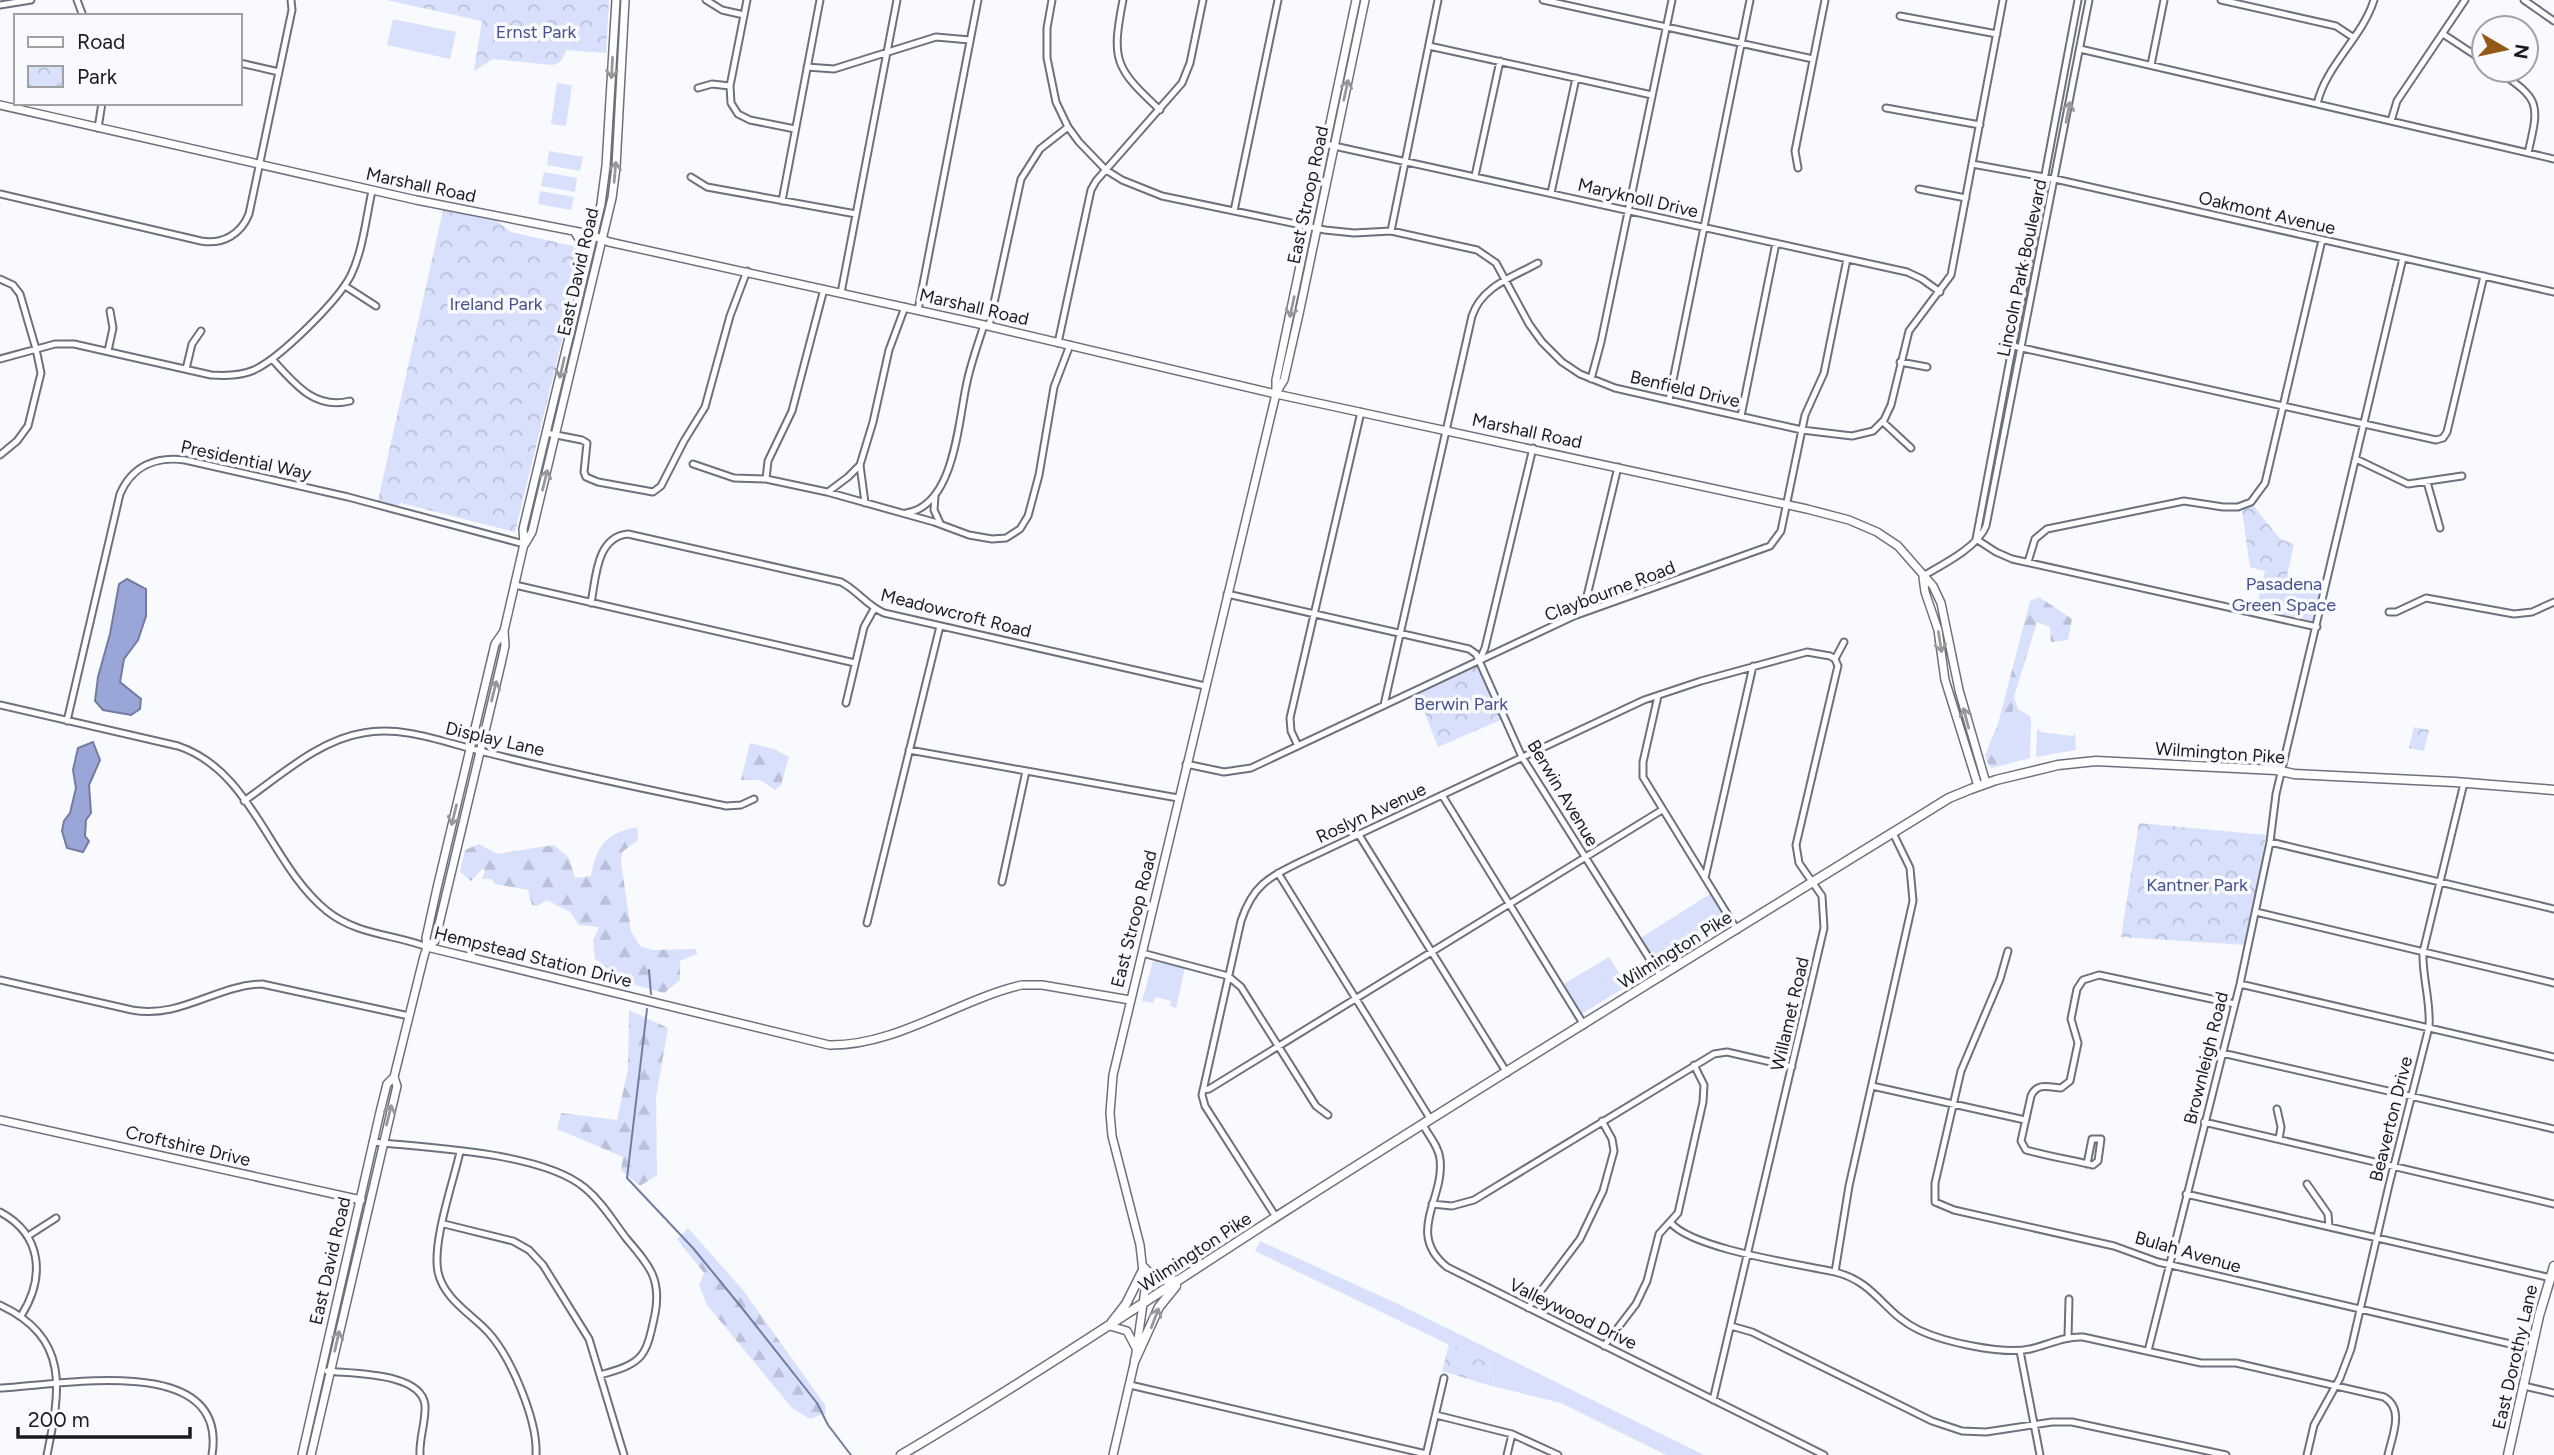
<svg xmlns="http://www.w3.org/2000/svg" width="2554" height="1455" viewBox="0 0 2554 1455" font-family="Figtree,sans-serif">
  <style>
    .green { fill: #d8e0fc }
    .forest { fill: url(#forest-firs) }
    .park { fill: url(#park-crowns) }
    .water { fill: #99a6d7; stroke: #737ca0; stroke-width: 2 }
    .lines { fill: none; stroke-linecap: round; stroke-linejoin: round }
    .stream { stroke: #737ca0; stroke-width: 2 }
    .street-casing { stroke: #6d717d; stroke-width: 9 }
    .secondary-casing { stroke: #6d717d; stroke-width: 10 }
    .primary-casing { stroke: #6d717d; stroke-width: 11 }
    .street { stroke: #fff; stroke-width: 5 }
    .secondary { stroke: #fff; stroke-width: 7 }
    .primary { stroke: #fff; stroke-width: 8 }
    .oneway { stroke: #98989b }
    .labels { text-anchor: middle; stroke-width: 7; stroke-linejoin: round; paint-order: stroke }
    .park-label { font-size: 18px; fill: #455290; stroke: #f9fafd }
    .street-label { font-size: 18px; fill: #1a1b20; stroke: #f9fafd }
  </style>
  <defs>
    <pattern id="forest-firs" width="22" height="20" patternUnits="userSpaceOnUse" patternTransform="scale(1.75)"><rect width="22" height="20" fill="#d8e0fc"/><path d="M5 1l3.5 6h-7zM16 11l3.5 6h-7z" fill="#b9c0d8"/></pattern>
    <pattern id="park-crowns" width="20" height="18" patternUnits="userSpaceOnUse" patternTransform="scale(1.75)"><rect width="20" height="18" fill="#d8e0fc"/><path d="M2 6a3 3 0 1 1 6 0M12 15a3 3 0 1 1 6 0" fill="none" stroke="#b9c0d8"/></pattern>
  </defs>
  <rect width="100%" height="100%" fill="#f9fafd"/>
  <path class="green" d="M 393,19 L 456,32 L 450,59 L 387,45 Z
    M 557,83 L 572,85 L 566,126 L 551,124 Z
    M 549,151 L 583,157 L 580,171 L 547,165 Z
    M 544,172 L 577,178 L 575,192 L 541,186 Z
    M 540,191 L 574,197 L 571,210 L 538,204 Z
    M 2014,697 L 2018,709 L 2030,716 L 2031,720 L 2030,758 L 1992,768 L 1988,764 L 1993,765 L 2012,719 Z
    M 2037,729 L 2039,729 L 2040,732 L 2073,736 L 2075,733 L 2076,750 L 2036,757 Z
    M 1710,894 L 1728,923 L 1658,966 L 1639,939 Z
    M 1609,957 L 1627,986 L 1580,1015 L 1562,985 Z
    M 1153,961 L 1185,968 L 1176,1008 L 1170,1006 L 1171,1001 L 1155,997 L 1153,1003 L 1142,1001 Z
    M 1260,1241 L 1400,1305 L 1704,1455 L 1666,1455 L 1561,1403 L 1488,1385 L 1491,1365 L 1255,1251 Z"/>
  <path class="forest" d="M 2039,597 L 2072,619 L 2068,640 L 2051,642 L 2050,627 L 2037,622 L 2014,697 L 2012,719 L 1999,763 L 1993,765 L 1988,764 L 1985,755 L 1998,724 L 2030,601 Z
    M 750,743 L 774,749 L 789,757 L 781,785 L 775,790 L 760,780 L 741,780 Z
    M 637,827 L 638,840 L 622,852 L 621,862 L 631,931 L 640,946 L 652,950 L 696,949 L 697,954 L 680,961 L 680,980 L 664,993 L 628,983 L 595,959 L 593,940 L 599,927 L 579,925 L 570,912 L 547,900 L 537,906 L 532,905 L 528,890 L 495,884 L 491,879 L 482,879 L 485,871 L 483,868 L 471,881 L 460,872 L 465,850 L 479,844 L 497,854 L 554,845 L 569,858 L 575,878 L 591,876 C 597,845 605,834 637,827 Z
    M 629,1010 L 668,1028 L 656,1097 L 657,1175 L 640,1186 L 621,1170 L 623,1157 L 557,1129 L 561,1113 L 617,1120 L 628,1069 Z
    M 688,1228 L 743,1290 L 825,1405 L 826,1413 L 810,1419 L 792,1408 L 707,1305 L 699,1285 L 704,1273 L 677,1239 Z"/>
  <path class="park" d="M 386,0 L 609,0 L 606,53 L 566,50 C 563,59 562,63 552,65 L 493,59 L 474,71 L 482,21 Z
    M 444,206 L 491,216 L 511,232 L 573,246 L 581,254 L 581,263 L 515,532 L 401,503 L 394,509 L 377,505 Z
    M 2253,505 L 2280,539 L 2294,544 L 2287,575 L 2321,583 L 2312,621 L 2256,608 L 2265,571 L 2250,567 L 2242,511 Z
    M 1480,660 L 1505,718 L 1438,747 L 1416,690 Z
    M 2414,727 L 2429,730 L 2424,751 L 2409,748 Z
    M 2139,823 L 2266,835 L 2246,945 L 2121,937 Z
    M 1449,1344 L 1491,1365 L 1488,1385 L 1442,1371 Z"/>
  <path class="water" d="M 127,579 L 146,589 L 146,616 L 138,640 L 124,659 L 120,682 L 141,699 L 140,709 L 131,715 L 103,710 L 95,701 L 98,677 L 110,634 L 119,584 Z
    M 93,742 L 100,760 L 89,785 L 91,813 L 86,820 L 85,836 L 89,841 L 83,852 L 67,848 L 62,831 L 64,821 L 70,813 L 76,788 L 73,770 L 78,748 Z"/>
  <g class="lines">
    <path class="stream" d="M 649,970 L 651,994
      M 647,1009 L 627,1178 L 693,1248 L 742,1308 L 817,1403 L 828,1425 L 851,1455"/>
    <defs>
      <path id="street" d="M 77,0 L 83,16
        M 706,0 L 722,10 L 744,15
        M 747,0 L 730,86 L 731,103 L 738,114 L 750,120 L 795,129
        M 1052,0 L 1047,28 L 1047,58 L 1056,102 L 1068,127 L 1079,142 L 1106,170 L 1122,180 L 1162,196 L 1325,230 L 1354,233 L 1391,231 L 1477,250 L 1496,263 L 1529,324 L 1542,342 L 1562,362 L 1580,374 L 1615,388 L 1703,408 L 1802,430 L 1852,436 L 1873,431 L 1884,420 L 1891,405 L 1909,331 L 1951,275 L 2003,0
        M 1123,0 C 1111,61 1115,68 1160,110
        M 1543,0 L 1813,59
        M 2221,0 L 2336,26 L 2354,38
        M 2524,0 L 2554,21
        M 0,5 L 31,0
        M 1900,16 L 1997,34
        M 2443,34 L 2484,61
        M 1429,46 L 1652,95
        M 2080,49 L 2554,159
        M 240,63 L 279,72
        M 2151,65 L 2164,0
        M 807,67 L 834,69 L 936,37 L 970,40
        M 2497,70 C 2540,100 2540,102 2528,153
        M 698,88 L 712,84 L 730,86
        M 2317,104 C 2326,65 2362,38 2374,0
        M 1886,108 L 1980,125
        M 2391,121 L 2397,101 L 2465,0
        M 98,128 L 102,103
        M 1325,144 L 1907,272 L 1922,279 L 1940,292
        M 1972,164 L 2055,179 L 2554,292
        M 1798,168 L 1795,151 L 1825,0
        M 1475,176 L 1500,61
        M 691,177 L 707,187 L 856,214
        M 1919,189 L 1966,198
        M 1551,193 L 1576,78
        M 0,194 L 201,241 C 223,245 241,234 249,214 L 292,10 L 291,0
        M 782,201 L 820,0
        M 1234,211 L 1278,0
        M 1391,231 L 1438,0
        M 0,279 L 13,285 L 20,294 L 36,349 L 41,373 L 28,426 L 17,441 L 0,455
        M 345,286 L 376,306
        M 841,293 L 897,0
        M 918,310 L 978,0
        M 989,326 L 1021,179 L 1040,149 L 1068,127
        M 1058,343 L 1091,190 L 1096,181 L 1182,83 L 1190,63 L 1203,0
        M 2013,346 L 2436,440 L 2443,438 L 2447,432 L 2484,276
        M 108,351 L 113,328 L 110,311
        M 0,359 L 55,344 L 74,344 L 211,375 C 226,376 240,376 254,370 C 280,358 338,301 351,275 C 363,250 366,218 372,191
        M 272,359 C 294,383 314,410 350,401
        M 1900,362 L 1927,367
        M 186,369 L 192,344 L 201,331
        M 1591,379 L 1601,342 L 1672,0
        M 1669,400 L 1750,0
        M 1741,416 L 1776,243
        M 1883,422 L 1911,448
        M 546,433 L 582,440 L 587,443 L 584,472 L 586,477 L 598,482 L 653,492 L 661,486 L 684,441 L 705,407 L 730,316 L 747,271
        M 2356,459 L 2408,484 L 2462,476
        M 693,464 L 734,478 L 766,479 L 827,492 L 934,522 L 969,535 L 992,539 L 1006,538 L 1020,529 L 1028,516 L 1039,475 L 1054,387 L 1070,345
        M 860,465 L 865,503
        M 766,479 L 768,461 L 792,411 L 824,289
        M 2427,482 L 2440,528
        M 828,492 L 848,477 L 860,465 L 873,422 L 889,350 L 905,307
        M 935,497 L 934,510 L 940,523
        M 906,513 C 955,506 958,421 967,382 C 971,363 978,344 984,325
        M 1976,539 L 2078,0
        M 1976,539 L 1996,552 L 2012,559 L 2317,627
        M 2028,562 L 2035,539 L 2047,529 L 2184,501 L 2223,507 L 2238,507 L 2251,502 L 2265,483 L 2322,240
        M 1923,576 C 1942,565 1978,547 1986,526 L 2089,0
        M 515,585 L 855,663
        M 1227,594 L 1469,649 L 1476,654 L 1522,757 L 1661,977
        M 591,603 C 596,578 596,537 628,534 L 841,582 C 857,590 867,606 884,613 L 1205,686
        M 1587,611 L 1587,596 L 1618,467
        M 2389,612 L 2396,612 L 2426,598 L 2514,614 L 2532,612 L 2554,602
        M 1480,659 L 1485,648 L 1533,448
        M 1658,696 L 1643,762 L 1643,777 L 1737,930
        M 846,703 L 864,627 L 874,609
        M 0,705 L 178,746 C 253,771 269,864 327,911 C 357,935 393,934 427,947
        M 1384,705 L 1472,316 C 1482,286 1513,277 1538,263
        M 67,721 L 120,494 C 132,466 156,456 185,460 L 348,497 L 524,544
        M 1298,746 L 1291,731 L 1290,718 L 1361,412
        M 909,750 L 1178,798
        M 1186,764 L 1224,772 L 1251,768 L 1574,616 L 1770,546 L 1781,531 L 1805,415 L 1824,373 L 1847,259
        M 1442,795 L 1584,1025
        M 244,801 C 280,776 319,740 363,733 C 405,725 448,744 488,753 C 566,773 647,789 726,806 L 741,805 L 754,799
        M 1359,835 L 1507,1073
        M 2270,842 L 2554,909
        M 1278,873 L 1431,1120
        M 1705,878 L 1753,666
        M 1002,882 L 1026,771
        M 2256,912 L 2554,983
        M 867,923 L 940,626
        M 2008,951 L 2000,979 L 1961,1071 L 1935,1183 L 1935,1202 L 1954,1210 L 2114,1246 L 2158,1262 L 2532,1349
        M 1142,953 L 1228,976 L 1241,987 L 1316,1106 L 1328,1115
        M 0,980 L 132,1010 C 181,1019 216,985 262,984 L 409,1016
        M 2240,984 L 2554,1057
        M 2222,1053 L 2554,1129
        M 1872,1086 L 2025,1120
        M 1203,1090 L 1209,1089 L 1662,810
        M 2277,1109 L 2281,1127 L 2279,1139
        M 2204,1122 L 2554,1204
        M 1423,1125 C 1429,1136 1439,1147 1440,1159 C 1445,1199 1405,1233 1447,1267 L 1824,1455
        M 373,1142 C 429,1148 542,1152 585,1188 C 602,1202 613,1221 626,1238 C 648,1264 662,1278 655,1314 C 646,1357 644,1363 600,1375
        M 460,1152 C 453,1183 432,1242 438,1272 C 444,1299 470,1313 488,1332 C 511,1357 538,1421 536,1455
        M 2087,1164 L 2092,1139 L 2101,1139 L 2098,1161 L 2093,1165 C 2071,1160 2048,1156 2026,1150 L 2021,1141 L 2031,1096 C 2037,1082 2049,1087 2061,1088 L 2070,1081 L 2078,1043 L 2071,1019 L 2077,989 L 2083,980 L 2099,975 L 2235,1004
        M 2307,1184 L 2328,1214 L 2329,1227
        M 2186,1194 L 2551,1278
        M 1432,1204 L 1452,1206 L 1474,1200 L 1714,1054 L 1727,1052 L 1792,1067
        M 0,1212 C 43,1235 45,1278 21,1316
        M 1276,1217 L 1205,1106 L 1202,1095 L 1241,921 C 1253,885 1268,878 1300,862 L 1644,700 L 1701,681 L 1807,652 L 1830,656 L 1835,659
        M 1671,1223 C 1693,1249 1798,1264 1835,1272 C 1876,1282 1884,1314 1919,1330 C 1944,1342 2003,1355 2030,1349 C 2048,1345 2064,1336 2083,1337 L 2201,1363 L 2236,1363 L 2384,1397 C 2405,1409 2392,1436 2388,1455
        M 444,1224 L 513,1241 L 529,1250 L 543,1265 L 589,1339 L 624,1455
        M 28,1236 L 56,1218
        M 1835,1272 L 1849,1186 L 1913,901 L 1910,868 L 1893,833
        M 0,1305 C 71,1338 60,1391 47,1455
        M 1528,1308 L 1580,1239 L 1603,1191 L 1614,1151 L 1612,1139 L 1602,1121
        M 1731,1326 L 1752,1332 L 1932,1421 L 1962,1431 L 1986,1432 L 2052,1422 L 2072,1422 L 2226,1455
        M 2068,1337 L 2069,1299
        M 1604,1346 L 1636,1304 L 1647,1281 L 1659,1234 L 1678,1213 L 1703,1102 L 1704,1085 L 1694,1065
        M 2020,1351 L 2040,1455
        M 2148,1351 L 2240,984 L 2270,842 L 2276,794 L 2403,258
        M 327,1371 C 352,1374 421,1372 425,1405 C 426,1422 419,1438 420,1455
        M 1130,1385 L 1426,1454
        M 2524,1386 L 2554,1393
        M 0,1388 C 57,1386 229,1350 212,1455
        M 1713,1400 L 1824,928 L 1822,896 L 1799,863 L 1796,845 L 1836,674 L 1838,666 L 1835,659 L 1844,642
        M 1436,1415 L 1512,1434 L 1558,1455
        M 1426,1455 L 1444,1378
        M 1507,1455 L 1512,1434
        M 2307,1455 L 2314,1425 L 2340,1378 L 2351,1349 L 2389,1185 L 2429,1027 C 2431,1002 2422,977 2423,952 L 2464,783"/>
      <path id="secondary" d="M 0,105 L 416,200 L 589,234 L 609,242 L 984,325 L 1276,394 L 1807,509 L 1849,520 L 1877,532 L 1898,546 L 1933,586 L 1941,603 L 1959,690 L 1986,783
        M 574,231 L 586,250 L 587,258
        M 1276,393 L 1284,380 L 1299,314 L 1365,0
        M 525,544 L 532,532 L 612,198 L 616,167 L 625,0
        M 1923,577 L 1925,592 L 1938,630 L 1945,680 L 1978,786
        M 427,947 L 829,1045 C 897,1046 957,1000 1022,985 L 1042,985 L 1130,1000
        M 427,947 L 426,938 L 437,888 L 495,644 L 504,631
        M 0,1120 L 361,1200
        M 1145,1268 C 1155,1279 1162,1282 1177,1280
        M 1110,1326 L 1127,1331 L 1136,1348
        M 302,1455 L 380,1112 L 387,1084 L 394,1077
        M 311,1455 L 397,1086 L 394,1077 L 424,956 L 427,947 L 435,941 L 501,664 L 505,646 L 504,631 L 524,544 L 523,529 L 601,204 L 606,166 L 616,0
        M 1113,1455 L 1135,1360 L 1145,1290 L 1140,1245 L 1112,1136 L 1110,1113 L 1113,1075 L 1276,394 L 1276,380 L 1356,0"/>
      <path id="primary" d="M 1112,1322 L 1126,1304 L 1144,1268
        M 1135,1360 L 1159,1307 L 1176,1286
        M 901,1455 C 1030,1379 1153,1296 1279,1215 C 1491,1080 1705,948 1920,816 L 1949,798 L 1971,789 L 1996,780 L 2058,765 L 2096,761 L 2276,770 L 2294,774 L 2455,782 L 2554,790
        M 2508,1455 L 2539,1316 L 2554,1266"/>
    </defs>
    <use href="#street" class="street-casing"/>
    <use href="#secondary" class="secondary-casing"/>
    <use href="#primary" class="primary-casing"/>
    <use href="#street" class="street"/>
    <use href="#secondary" class="secondary"/>
    <use href="#primary" class="primary"/>
  </g>
  <defs><path id="oneway-shaft" d="M-6 0H5M1.5-3L5.5 0L1.5 3" fill="none" stroke-width="1.6" stroke-linecap="round" stroke-linejoin="round" transform="scale(1.75)"/></defs>
  <g class="oneway">
    <use href="#oneway-shaft" transform="translate(612 68) rotate(93)"/>
    <use href="#oneway-shaft" transform="translate(1346 90) rotate(-78)"/>
    <use href="#oneway-shaft" transform="translate(2068 112) rotate(-79)"/>
    <use href="#oneway-shaft" transform="translate(615 172) rotate(-85)"/>
    <use href="#oneway-shaft" transform="translate(1292 307) rotate(102)"/>
    <use href="#oneway-shaft" transform="translate(562 368) rotate(103)"/>
    <use href="#oneway-shaft" transform="translate(545 480) rotate(-76)"/>
    <use href="#oneway-shaft" transform="translate(1940 642) rotate(81)"/>
    <use href="#oneway-shaft" transform="translate(494 691) rotate(-76)"/>
    <use href="#oneway-shaft" transform="translate(1966 718) rotate(-105)"/>
    <use href="#oneway-shaft" transform="translate(454 815) rotate(104)"/>
    <use href="#oneway-shaft" transform="translate(389 1115) rotate(-76)"/>
    <use href="#oneway-shaft" transform="translate(1155 1318) rotate(-69)"/>
    <use href="#oneway-shaft" transform="translate(337 1341) rotate(-77)"/>
  </g>
  <g class="labels">
    <g class="park-label">
      <text x="536" y="38">Ernst Park</text>
      <text x="496" y="310">Ireland Park</text>
      <text x="2284" y="590">Pasadena<tspan x="2284" dy="21">Green Space</tspan></text>
      <text x="1461" y="710">Berwin Park</text>
      <text x="2197" y="891">Kantner Park</text>
    </g>
    <g class="street-label">
      <text transform="translate(421 185) rotate(12)" y="6">Marshall Road</text>
      <text transform="translate(1308 195) rotate(-78)" y="6">East Stroop Road</text>
      <text transform="translate(1638 198) rotate(13)" y="6">Maryknoll Drive</text>
      <text transform="translate(2267 213) rotate(13)" y="6">Oakmont Avenue</text>
      <text transform="translate(2022 268) rotate(-78)" y="6">Lincoln Park Boulevard</text>
      <text transform="translate(578 272) rotate(-77)" y="6">East David Road</text>
      <text transform="translate(974 307) rotate(13)" y="6">Marshall Road</text>
      <text transform="translate(1685 389) rotate(13)" y="6">Benfield Drive</text>
      <text transform="translate(1527 431) rotate(12)" y="6">Marshall Road</text>
      <text transform="translate(246 460) rotate(12)" y="6">Presidential Way</text>
      <text transform="translate(1610 591) rotate(-21)" y="6">Claybourne Road</text>
      <text transform="translate(956 613) rotate(14)" y="6">Meadowcroft Road</text>
      <text transform="translate(495 739) rotate(13)" y="6">Display Lane</text>
      <text transform="translate(2220 753) rotate(4)" y="6">Wilmington Pike</text>
      <text transform="translate(1563 793) rotate(59)" y="6">Berwin Avenue</text>
      <text transform="translate(1371 813) rotate(-25)" y="6">Roslyn Avenue</text>
      <text transform="translate(1134 919) rotate(-76)" y="6">East Stroop Road</text>
      <text transform="translate(1675 950) rotate(-32)" y="6">Wilmington Pike</text>
      <text transform="translate(533 957) rotate(14)" y="6">Hempstead Station Drive</text>
      <text transform="translate(1790 1014) rotate(-77)" y="6">Willamet Road</text>
      <text transform="translate(2206 1058) rotate(-76)" y="6">Brownleigh Road</text>
      <text transform="translate(2391 1119) rotate(-76)" y="6">Beaverton Drive</text>
      <text transform="translate(188 1146) rotate(13)" y="6">Croftshire Drive</text>
      <text transform="translate(1195 1252) rotate(-33)" y="6">Wilmington Pike</text>
      <text transform="translate(2188 1252) rotate(16)" y="6">Bulah Avenue</text>
      <text transform="translate(330 1261) rotate(-77)" y="6">East David Road</text>
      <text transform="translate(1573 1314) rotate(26)" y="6">Valleywood Drive</text>
      <text transform="translate(2515 1357) rotate(-77)" y="6">East Dorothy Lane</text>
    </g>
  </g>
  <rect x="14" y="14" width="228" height="91" fill="#f9fafd" stroke="#a0a1a5" stroke-width="2"/>
  <rect x="28" y="37" width="35" height="10" fill="#ffffff" stroke="#a0a1a5" stroke-width="2"/>
  <text x="77" y="49" font-size="21" fill="#1a1b20">Road</text>
  <rect x="28" y="66" width="35" height="21" fill="url(#park-crowns)" stroke="#a0a1a5" stroke-width="2"/>
  <text x="77" y="84" font-size="21" fill="#1a1b20">Park</text>
  <g transform="translate(2505 49) rotate(99)"><circle r="33" fill="#f9fafd" stroke="#a0a1a5" stroke-width="2"/>
  <path d="M0-5L12 26L0 18L-12 26Z" fill="#945918"/>
  <text y="-10" font-size="19" font-weight="bold" text-anchor="middle" fill="#1a1b20">N</text>
  </g>
  <path d="M18 1427v10h172v-10" fill="none" stroke="#1a1b20" stroke-width="3.5"/>
  <text x="28" y="1427" font-size="21" fill="#1a1b20" stroke="#f9fafd" stroke-width="5" paint-order="stroke">200 m</text>
</svg>
